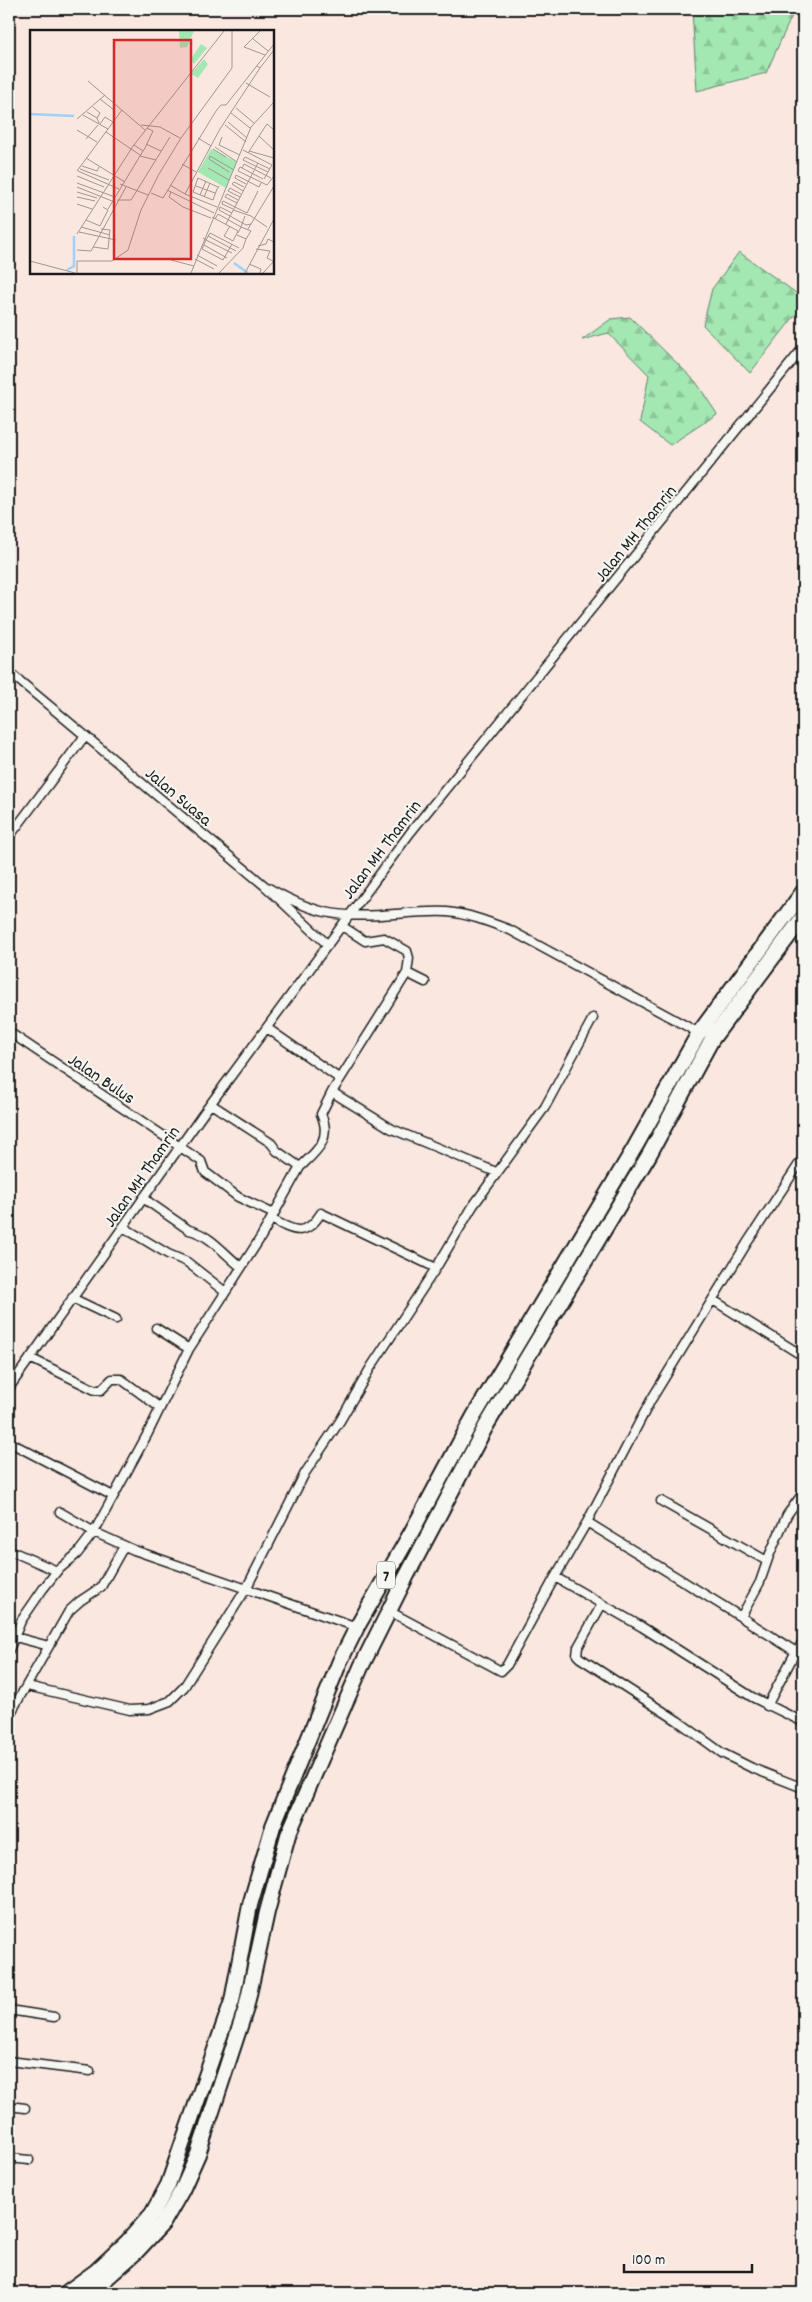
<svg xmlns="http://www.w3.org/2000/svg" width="812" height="2302" viewBox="0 0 812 2302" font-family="Dekko,sans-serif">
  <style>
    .forest { fill: url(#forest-firs); stroke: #608268 }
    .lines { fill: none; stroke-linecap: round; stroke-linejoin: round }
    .street-casing { stroke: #1c1c1c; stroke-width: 11 }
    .highway-casing { stroke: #1c1c1c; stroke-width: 18 }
    .street { stroke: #f6f6f2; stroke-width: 8 }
    .highway { stroke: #f6f6f2; stroke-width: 14 }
    .labels { text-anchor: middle; stroke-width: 4; stroke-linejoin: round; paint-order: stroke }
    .shield { fill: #f6f6f2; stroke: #5d5d5c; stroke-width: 1 }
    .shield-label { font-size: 16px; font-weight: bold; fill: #1c1c1c }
    .street-label { font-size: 18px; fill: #1c1c1c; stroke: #f6f6f2 }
    .inset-river { fill: none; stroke: #a0d0fc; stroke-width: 2.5 }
    .inset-road { fill: none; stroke: #a19692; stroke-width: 1 }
    .view { fill: #d62828; fill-opacity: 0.15; stroke: #d62828; stroke-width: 2.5 }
    .inset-edge { fill: none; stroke: #1c1c1c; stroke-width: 2.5 }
  </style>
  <defs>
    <pattern id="forest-firs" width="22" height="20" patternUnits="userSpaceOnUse" patternTransform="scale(1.25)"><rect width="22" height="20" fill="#a3e8b3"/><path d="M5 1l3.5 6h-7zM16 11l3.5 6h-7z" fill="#8cc699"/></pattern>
  </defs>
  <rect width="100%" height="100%" fill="#f9e7e0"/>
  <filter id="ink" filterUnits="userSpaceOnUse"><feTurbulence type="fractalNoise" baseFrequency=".02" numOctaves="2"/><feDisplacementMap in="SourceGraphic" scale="10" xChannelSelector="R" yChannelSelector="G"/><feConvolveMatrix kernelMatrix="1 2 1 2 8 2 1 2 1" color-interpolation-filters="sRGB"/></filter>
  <g filter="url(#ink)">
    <path class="forest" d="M 692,9 L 795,9 L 766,73 L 697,91 Z
      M 739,252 L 803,298 L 803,305 L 750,373 L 703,325 L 712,289 Z
      M 630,317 L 696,382 L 717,414 L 670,445 L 640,422 L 649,375 L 608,333 L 582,340 L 611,319 Z"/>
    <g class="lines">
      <defs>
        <path id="street" d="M 9,672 L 265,886 L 328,945
          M 9,837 L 84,737
          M 265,886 C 284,897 303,907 325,912 C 365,921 407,910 447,912 C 469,914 489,922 510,930 L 701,1034
          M 407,973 L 425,982
          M 267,1028 L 340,1079
          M 9,1032 L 201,1161 L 205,1172 L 238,1197 L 274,1214
          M 332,1092 L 392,1129 L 496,1172
          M 211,1104 L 271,1143 L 277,1151 L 300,1167 C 318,1150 332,1139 321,1114 L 332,1092 L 407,973 L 409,958 L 407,951 L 384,938 L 365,941 L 342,926
          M 143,1198 L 189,1230 C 211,1235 224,1254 241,1267
          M 271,1219 C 293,1231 306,1238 321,1213 L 436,1268
          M 123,1227 L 168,1254 L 187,1262 L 224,1291
          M 72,1298 L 116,1319
          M 713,1300 L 803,1356
          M 156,1328 L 189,1349
          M 30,1358 L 95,1390 L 101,1390 L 112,1379 L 121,1379 L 159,1407
          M 9,1388 L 203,1114 L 410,833 L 803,348
          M 9,1442 L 113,1496
          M 661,1501 L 767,1561
          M 60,1512 L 94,1532 L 134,1550 L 357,1627
          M 587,1522 L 741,1617 L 760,1582 L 769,1556 L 787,1515 L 803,1493
          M 9,1550 L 57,1571
          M 555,1577 L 642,1627 L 752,1697 L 803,1722
          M 602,1604 L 578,1647 L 577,1655 L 580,1658 L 678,1721 L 722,1753 L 752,1768 L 803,1788
          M 389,1611 L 501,1671 L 507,1665 L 555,1577 L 587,1522 L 651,1400 L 747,1243 L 803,1158
          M 741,1617 L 793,1650 L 803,1653
          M 9,1633 L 15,1637 L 49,1646
          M 9,1650 L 21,1621 L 43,1589 L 57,1571 L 77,1554 L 94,1532 L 148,1433 L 189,1349 L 261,1237 L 300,1167
          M 797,1652 L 803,1641
          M 27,1686 L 130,1710 L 149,1709 L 170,1701 L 184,1687 L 246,1589 L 305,1473 L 340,1421 L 371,1367 L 436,1268 L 473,1206 L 545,1107 L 593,1018
          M 767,1706 L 796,1651
          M 9,1716 L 69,1611 L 80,1601 L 101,1587 L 124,1546
          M 9,2010 L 54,2017
          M 9,2061 L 90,2071
          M 9,2106 L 25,2108
          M 9,2158 L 29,2160"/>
        <path id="highway" d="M 66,2293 L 95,2272 L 128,2241 L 152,2214 L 168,2185 L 232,2001 L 250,1905 L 273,1826 L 340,1661 L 357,1627 L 411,1533 L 474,1416 L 635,1147 L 699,1033 L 803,892
          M 90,2293 L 136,2252 L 163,2223 L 182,2190 L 198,2154 L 246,2008 L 267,1912 L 288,1835 L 361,1667 L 406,1577 L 486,1426 L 649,1155 L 712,1039 L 803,917"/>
      </defs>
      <use href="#street" class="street-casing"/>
      <use href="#highway" class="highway-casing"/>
      <use href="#street" class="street"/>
      <use href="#highway" class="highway"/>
    </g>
  </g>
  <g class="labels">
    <rect class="shield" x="377" y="1561.5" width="18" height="27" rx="4"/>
    <g class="shield-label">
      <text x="386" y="1581">7</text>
    </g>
    <g class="street-label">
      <text transform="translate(635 533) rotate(-51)" y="6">Jalan MH Thamrin</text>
      <text transform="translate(179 796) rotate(40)" y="6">Jalan Suasa</text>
      <text transform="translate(381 849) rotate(-53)" y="6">Jalan MH Thamrin</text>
      <text transform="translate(102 1078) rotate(34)" y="6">Jalan Bulus</text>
      <text transform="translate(141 1176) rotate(-55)" y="6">Jalan MH Thamrin</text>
    </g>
  </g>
  <g transform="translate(30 30)">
    <rect width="244" height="244" fill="#f9e7e0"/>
    <path d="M 149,1 L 164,1 L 157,17 L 150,18 ZM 171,14 L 177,18 L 164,34 L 160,30 ZM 174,29 L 178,34 L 168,48 L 161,44 Z" fill="#a3e8b3"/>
    <path d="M 181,119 L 207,132 L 196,158 L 168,142 Z" fill="#a3e8b3"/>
    <path class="inset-river" d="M 0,84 L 44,86M 204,233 L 218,243M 37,240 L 44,236 L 44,206"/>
    <path class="inset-road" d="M 230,1 L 214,17 L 235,25M 222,8 L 238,21M 230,38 L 244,20M 58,51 L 115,100M 216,53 L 240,67M 70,69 L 84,80M 63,77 L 70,83 L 67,88M 206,78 L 224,93M 57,82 L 67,88 L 69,93M 201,83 L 220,98M 53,85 L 78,99M 47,89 L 75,65M 198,92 L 217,108M 70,94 L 75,87 L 83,92M 111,95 L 130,97 L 150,108M 195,95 L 216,112M 47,100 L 67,112M 76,102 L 110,125M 229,106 L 237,94 L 244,100M 192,107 L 189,115 L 210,125M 168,108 L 181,116M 56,109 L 68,95M 116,114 L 131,121M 104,115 L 113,121 L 115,118 L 123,101 L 117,98M 185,117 L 207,132M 183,119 L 196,127M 213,120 L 242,135M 219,121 L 244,128M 218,123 L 229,106 L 244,120M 110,126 L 126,130M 56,128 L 95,152M 152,134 L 166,142M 52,136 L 67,141 L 69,137M 178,138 L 199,150M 212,138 L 214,134 L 241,148M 50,139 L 79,150M 47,141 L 92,80M 48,141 L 89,159M 199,142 L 179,129 L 180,126 L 204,140M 238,142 L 213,130 L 215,127 L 240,139M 47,146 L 74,157M 233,149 L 210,137 L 208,141 L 237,155 L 244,146M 234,149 L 242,135M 47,153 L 85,167M 90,154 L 118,165M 216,154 L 205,148 L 206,145 L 229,157 L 231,153M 140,155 L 155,164 L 190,99 L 230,38 L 227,36M 166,156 L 185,163M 47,157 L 82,171M 188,157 L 168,148 L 163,162 L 183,170 L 184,167 L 187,159 L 188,158 L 189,156M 137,160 L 184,183M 213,161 L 202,154 L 204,152 L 214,157M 47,162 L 67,168M 141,162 L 139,167 L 153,177 L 181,188M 121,163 L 133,168 L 186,81 L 191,75 L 196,75 L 244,14M 155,164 L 187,177M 170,165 L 176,151M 47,167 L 65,171M 174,167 L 180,153M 210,167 L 198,161 L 200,158 L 211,164M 87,170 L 101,170 L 140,107M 207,173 L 195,167 L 197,164 L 208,170M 47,174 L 62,179M 78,179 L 113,121M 203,179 L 192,174 L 193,171 L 217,183 L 228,161M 203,180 L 221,186 L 237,197M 200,186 L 189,180 L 190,177 L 202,183M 200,186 L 216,195 L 221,194M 215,186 L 211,197 L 221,201 L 216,209M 182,187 L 197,195 L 208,201 L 203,211 L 194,206 L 200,196M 185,189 L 188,184 L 211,197 L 208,203M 56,190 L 70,196M 196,194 L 228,133M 70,196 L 78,180 L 73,177M 51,197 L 80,205M 218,199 L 244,156M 49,202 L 86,210M 47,204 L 103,116 L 194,1M 178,206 L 206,221M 173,208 L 176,210 L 172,219 L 193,230 L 202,214M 176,210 L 180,203 L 209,218M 176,210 L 202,223M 174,215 L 197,228M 228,216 L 236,214 L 238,209 L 244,212M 63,217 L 78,219 L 80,200 L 71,199M 226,219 L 240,221 L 237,228 L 243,231M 47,220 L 61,221 L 96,157M 167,225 L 187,236M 165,229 L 184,239M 141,230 L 164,236M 0,231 L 45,243M 219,234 L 231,239 L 230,243M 47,243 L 47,231 L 82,231 L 98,220 L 111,180 L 129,144 L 151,108 L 202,38 L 202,1M 161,243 L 221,97 L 244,72M 189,243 L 213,218 L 216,209 L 207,205M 215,243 L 244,189M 233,243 L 244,231"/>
    <path class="view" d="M 84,10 L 161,10 L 161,229 L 84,229 Z"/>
    <rect width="244" height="244" class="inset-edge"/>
  </g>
  <rect width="812" height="2302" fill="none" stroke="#f6f6f2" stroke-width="30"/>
  <rect x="15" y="15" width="782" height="2272" fill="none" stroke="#1c1c1c" stroke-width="2" filter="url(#ink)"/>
  <path d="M624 2264v8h128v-8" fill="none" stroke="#1c1c1c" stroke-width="2.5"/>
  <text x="632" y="2264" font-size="15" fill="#1c1c1c" stroke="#f6f6f2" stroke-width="4" paint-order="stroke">100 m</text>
</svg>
